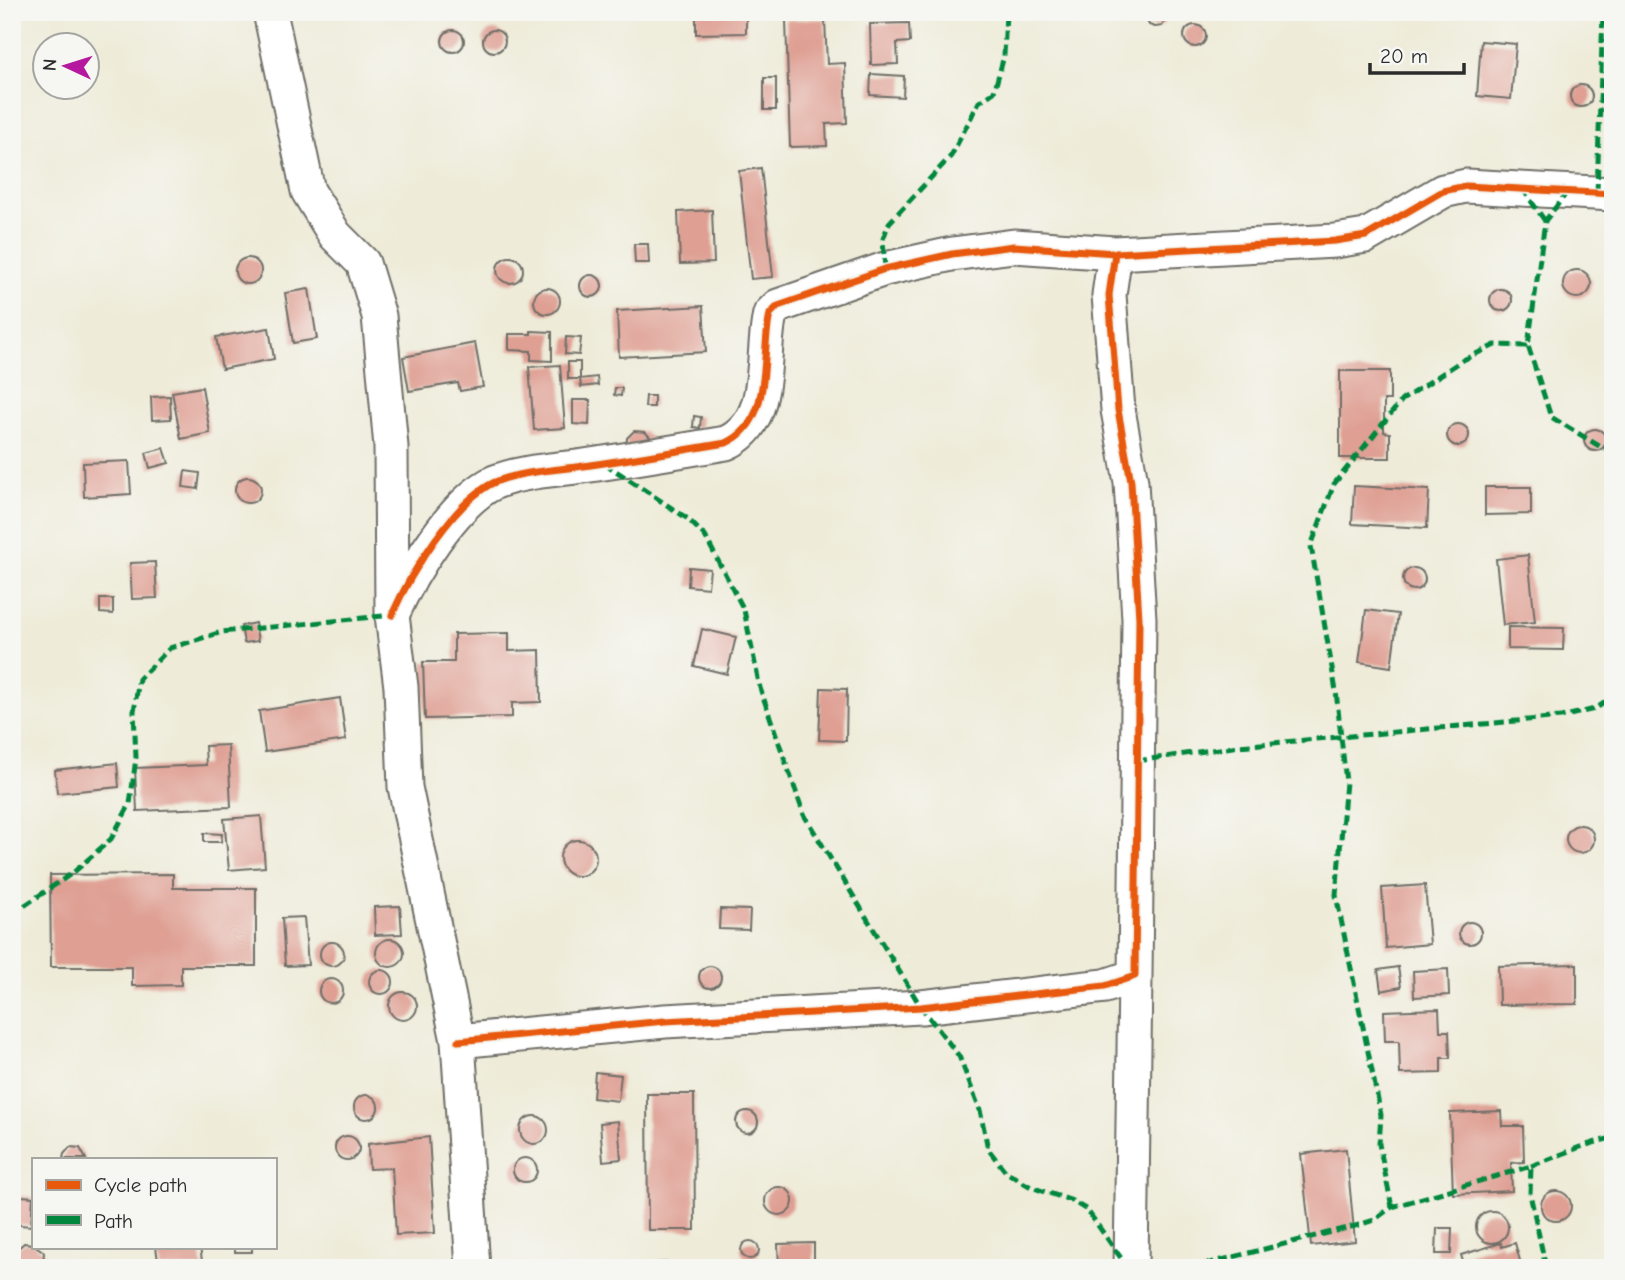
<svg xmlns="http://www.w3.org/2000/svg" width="1625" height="1280" viewBox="0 0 1625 1280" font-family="'Comic Neue',sans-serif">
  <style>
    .building { fill: #df9f93 }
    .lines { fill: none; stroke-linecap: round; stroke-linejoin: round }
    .minor-casing { stroke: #6f6e68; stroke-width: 37 }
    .minor { stroke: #fff; stroke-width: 33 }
    .quiet { stroke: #00873e; stroke-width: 5; stroke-dasharray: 10 5; stroke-linecap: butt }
    .cycleway-casing { stroke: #f6f6f2; stroke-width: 11 }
    .cycleway { stroke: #e8590c; stroke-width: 7 }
  </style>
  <rect width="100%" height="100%" fill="#f6f6f2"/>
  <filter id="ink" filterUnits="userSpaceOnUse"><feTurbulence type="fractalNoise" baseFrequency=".0143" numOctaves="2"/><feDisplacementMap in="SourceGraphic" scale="14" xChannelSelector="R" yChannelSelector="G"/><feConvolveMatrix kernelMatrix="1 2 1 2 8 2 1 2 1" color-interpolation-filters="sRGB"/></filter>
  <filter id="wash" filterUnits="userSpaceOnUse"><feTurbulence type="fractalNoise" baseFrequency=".00686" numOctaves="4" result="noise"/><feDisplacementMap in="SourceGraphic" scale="28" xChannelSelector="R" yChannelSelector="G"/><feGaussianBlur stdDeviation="1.57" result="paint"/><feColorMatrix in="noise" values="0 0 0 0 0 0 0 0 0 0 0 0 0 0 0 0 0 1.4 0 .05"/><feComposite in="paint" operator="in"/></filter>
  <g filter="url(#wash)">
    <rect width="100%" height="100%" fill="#eeebd8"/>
    <g id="blocks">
      <path class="building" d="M 696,12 L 746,12 L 746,33 L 696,34 Z
        M 1143,12 L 1169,12 L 1169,15 L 1162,26 L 1155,27 L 1149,25 Z
        M 825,19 L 827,64 L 845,63 L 847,123 L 826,124 L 827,146 L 790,147 L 786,20 Z
        M 909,23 L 910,42 L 897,43 L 898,64 L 871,65 L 870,24 Z
        M1184 36a11 11 0 1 1 22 0a11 11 0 1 1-22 0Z
        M442 41a11 11 0 1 1 22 0a11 11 0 1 1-22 0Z
        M483 41a11 11 0 1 1 22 0a11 11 0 1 1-22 0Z
        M 1481,41 L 1516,44 L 1511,99 L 1477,96 Z
        M 871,74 L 904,76 L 903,97 L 870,95 Z
        M 764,78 L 776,78 L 776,110 L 764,110 Z
        M1570 96a11 11 0 1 1 22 0a11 11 0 1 1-22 0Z
        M 761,168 L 773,277 L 751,279 L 739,171 Z
        M 712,210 L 714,263 L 680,264 L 678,212 Z
        M 634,244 L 648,244 L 649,263 L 635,263 Z
        M497 270a13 13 0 1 1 26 0a13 13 0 1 1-26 0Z
        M235 271a13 13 0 1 1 26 0a13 13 0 1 1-26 0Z
        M1563 284a14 14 0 1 1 28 0a14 14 0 1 1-28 0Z
        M580 286a11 11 0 1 1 22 0a11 11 0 1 1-22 0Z
        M534 301a13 13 0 1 1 26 0a13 13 0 1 1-26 0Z
        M1490 300a11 11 0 1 1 22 0a11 11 0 1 1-22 0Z
        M 309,289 L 317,339 L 293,343 L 285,293 Z
        M 703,306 L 706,352 L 619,357 L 617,311 Z
        M 269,328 L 274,359 L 222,369 L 216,337 Z
        M 531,331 L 552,332 L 552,361 L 531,360 L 531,351 L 509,350 L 509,334 L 531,334 Z
        M 566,337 L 581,338 L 579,355 L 565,354 Z
        M 475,343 L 483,387 L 460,391 L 458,383 L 409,391 L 403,357 Z
        M 568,362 L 580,362 L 580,379 L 597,377 L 598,385 L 581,387 L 580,379 L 568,379 Z
        M 560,365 L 565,428 L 534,430 L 529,367 Z
        M 1340,371 L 1390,371 L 1390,400 L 1384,400 L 1384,432 L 1390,433 L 1390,458 L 1340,458 Z
        M 202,387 L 210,433 L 181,439 L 172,392 Z
        M 615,388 L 622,388 L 621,396 L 614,395 Z
        M 170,396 L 171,419 L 152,420 L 151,397 Z
        M 646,396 L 654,396 L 654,407 L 645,407 Z
        M 573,400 L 590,400 L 589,425 L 573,424 Z
        M 694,416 L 701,417 L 700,428 L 693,427 Z
        M1447 435a11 11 0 1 1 22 0a11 11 0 1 1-22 0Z
        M1584 440a11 11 0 1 1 22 0a11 11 0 1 1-22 0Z
        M 634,431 L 645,432 L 652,439 L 626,448 L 627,438 Z
        M 164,448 L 169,463 L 150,468 L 146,453 Z
        M 129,461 L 131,494 L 84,497 L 83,463 Z
        M 185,471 L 200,473 L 198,489 L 183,487 Z
        M235 490a13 13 0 1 1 26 0a13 13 0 1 1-26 0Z
        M 1354,486 L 1429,490 L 1427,528 L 1352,524 Z
        M 1485,487 L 1531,487 L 1531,514 L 1485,515 Z
        M 1528,555 L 1535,622 L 1503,625 L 1496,559 Z
        M 155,562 L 157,598 L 132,599 L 130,563 Z
        M 689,567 L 710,569 L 708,588 L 688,586 Z
        M1403 579a11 11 0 1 1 22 0a11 11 0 1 1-22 0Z
        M 100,599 L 113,599 L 113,614 L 100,613 Z
        M 1366,610 L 1398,614 L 1391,667 L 1359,662 Z
        M 255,623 L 258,641 L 244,643 L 241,626 Z
        M 1508,627 L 1564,628 L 1563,650 L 1508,649 Z
        M 702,629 L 736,637 L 727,674 L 694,666 Z
        M 509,633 L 509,651 L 540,650 L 541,702 L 512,703 L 512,717 L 425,719 L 423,662 L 454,662 L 454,634 Z
        M 821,688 L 847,689 L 846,741 L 819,740 Z
        M 340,698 L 346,740 L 265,752 L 259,711 Z
        M 228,745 L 231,807 L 137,811 L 135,768 L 206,765 L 205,746 Z
        M 117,763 L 119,787 L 57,793 L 55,770 Z
        M 261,816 L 265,867 L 229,870 L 224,819 Z
        M1566 839a14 14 0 1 1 28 0a14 14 0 1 1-28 0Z
        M 204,833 L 222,834 L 221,842 L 204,842 Z
        M560 858a18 18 0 1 1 36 0a18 18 0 1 1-36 0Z
        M 173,874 L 173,888 L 256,888 L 256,966 L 181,966 L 181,985 L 132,986 L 132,967 L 51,967 L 50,875 Z
        M 1425,885 L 1430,944 L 1386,948 L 1382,888 Z
        M 400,906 L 402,934 L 375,935 L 374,907 Z
        M 720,909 L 750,910 L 749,930 L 719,929 Z
        M 304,917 L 308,965 L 285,966 L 282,918 Z
        M1459 933a11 11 0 1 1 22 0a11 11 0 1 1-22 0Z
        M376 953a14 14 0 1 1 28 0a14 14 0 1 1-28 0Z
        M320 954a12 12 0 1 1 24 0a12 12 0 1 1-24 0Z
        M 1577,964 L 1577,1004 L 1499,1005 L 1498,966 Z
        M699 977a11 11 0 1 1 22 0a11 11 0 1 1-22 0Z
        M 1398,967 L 1401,987 L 1381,991 L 1378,970 Z
        M 1448,969 L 1449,995 L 1414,997 L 1413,971 Z
        M369 982a12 12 0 1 1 24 0a12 12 0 1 1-24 0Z
        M319 991a12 12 0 1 1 24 0a12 12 0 1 1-24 0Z
        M389 1006a14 14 0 1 1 28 0a14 14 0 1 1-28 0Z
        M 1439,1009 L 1440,1031 L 1449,1031 L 1450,1058 L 1441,1058 L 1441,1073 L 1400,1074 L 1399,1041 L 1385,1041 L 1384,1011 Z
        M 595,1072 L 621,1075 L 618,1101 L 593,1098 Z
        M 647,1094 L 694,1094 L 695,1230 L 648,1230 Z
        M354 1107a12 12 0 1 1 24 0a12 12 0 1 1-24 0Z
        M736 1122a11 11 0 1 1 22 0a11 11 0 1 1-22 0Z
        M 1501,1111 L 1502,1126 L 1523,1126 L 1524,1162 L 1511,1163 L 1512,1191 L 1453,1194 L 1450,1113 Z
        M520 1130a14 14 0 1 1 28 0a14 14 0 1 1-28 0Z
        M 618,1121 L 621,1159 L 603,1161 L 600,1123 Z
        M335 1148a12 12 0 1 1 24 0a12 12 0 1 1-24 0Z
        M 429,1137 L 435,1233 L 396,1235 L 392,1168 L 369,1169 L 368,1144 Z
        M 70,1147 L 80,1148 L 86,1159 L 63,1159 L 64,1154 Z
        M 1346,1149 L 1355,1241 L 1311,1246 L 1301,1154 Z
        M513 1170a12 12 0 1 1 24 0a12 12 0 1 1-24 0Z
        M765 1201a14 14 0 1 1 28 0a14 14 0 1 1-28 0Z
        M1541 1206a15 15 0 1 1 30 0a15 15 0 1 1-30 0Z
        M 21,1196 L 33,1197 L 31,1226 L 20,1225 L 12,1217 L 12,1204 Z
        M1476 1227a16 16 0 1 1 32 0a16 16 0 1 1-32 0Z
        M 1437,1228 L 1452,1228 L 1451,1254 L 1436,1254 Z
        M741 1250a9 9 0 1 1 18 0a9 9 0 1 1-18 0Z
        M 24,1243 L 33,1244 L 44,1252 L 43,1264 L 40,1268 L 19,1268 L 15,1263 L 15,1251 Z
        M 814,1243 L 814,1268 L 779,1268 L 778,1244 Z
        M 1501,1243 L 1502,1247 L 1515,1243 L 1522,1268 L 1465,1268 L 1461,1255 Z
        M 156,1247 L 200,1247 L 203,1268 L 159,1268 Z
        M 235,1247 L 252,1247 L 252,1252 L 235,1252 Z
        M 678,1262 L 678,1268 L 653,1268 L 653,1263 Z
        M 610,1265 L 628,1265 L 628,1268 L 610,1268 Z"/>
    </g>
  </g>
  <g filter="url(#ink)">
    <use href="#blocks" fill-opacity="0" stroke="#6f6e68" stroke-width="2"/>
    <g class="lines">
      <defs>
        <path id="minor" d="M 270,12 L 308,191 L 335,235 L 363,263 L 379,316 L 391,447 L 392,615 L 401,687 L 405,787 L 458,1041 L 473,1268
          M 392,615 C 410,574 454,501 495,482 C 522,471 556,470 584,466 C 632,459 679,451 726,443 C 774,422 760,357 770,314 L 778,306 L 885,269 L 952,254 L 1014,246 L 1115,253 L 1335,241 L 1366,236 L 1443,191 L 1466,186 L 1613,194
          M 458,1041 L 665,1021 L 921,1007 L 1105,986 L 1135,976 L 1139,619 L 1131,482 L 1118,410 L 1109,295 L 1115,253
          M 1131,1268 L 1135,976"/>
      </defs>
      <use href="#minor" class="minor-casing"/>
      <use href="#minor" class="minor"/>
      <path class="quiet" d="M 1522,188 L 1545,221
        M 1568,191 L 1545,221 L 1528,346 L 1551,417 L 1601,447 L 1613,450
        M 1597,193 L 1603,12
        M 885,269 L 883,239 L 889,223 L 951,156 L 979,102 L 994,92 L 1004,56 L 1006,12
        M 604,463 L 688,519 L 705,536 L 744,610 L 760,688 L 804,815 L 921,1007 L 959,1056 L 980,1110 L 988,1149 L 1006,1172 L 1031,1187 L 1070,1200 L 1087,1210 L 1128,1268
        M 1137,761 L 1239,746 L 1561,717 L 1595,709 L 1613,697
        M 12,914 L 74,872 L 111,839 L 130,804 L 136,758 L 134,711 L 139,679 L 170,648 L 222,632 L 392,615
        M 1531,1166 C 1559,1156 1583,1144 1613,1138
        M 1392,1207 L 1379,1144 L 1381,1115 L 1336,895 L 1346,782 L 1336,691 L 1311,546 L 1334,484 L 1402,400 L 1463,360 L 1495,345 L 1528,346
        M 1190,1268 L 1359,1225 L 1374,1220 L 1392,1207 L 1531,1166 L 1530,1194 L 1546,1268"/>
      <defs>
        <path id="cycleway" d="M 392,615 C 410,574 454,501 495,482 C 522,471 556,470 584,466 C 632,459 679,451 726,443 C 774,422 760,357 770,314 L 778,306 L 885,269 L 952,254 L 1014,246 L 1115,253 L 1335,241 L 1366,236 L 1443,191 L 1466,186 L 1613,194
          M 458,1041 L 665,1021 L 921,1007 L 1105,986 L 1135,976 L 1139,619 L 1131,482 L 1118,410 L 1109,295 L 1115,253"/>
      </defs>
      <use href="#cycleway" class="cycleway-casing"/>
      <use href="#cycleway" class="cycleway"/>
    </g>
  </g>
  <rect width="1625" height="1280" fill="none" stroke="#f6f6f2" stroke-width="42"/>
  <rect x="32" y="1158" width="245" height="91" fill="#f6f6f2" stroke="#a5a5a2" stroke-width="2"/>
  <rect x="46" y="1180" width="35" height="10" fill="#e8590c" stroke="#a5a5a2" stroke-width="2"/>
  <text x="94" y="1192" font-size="21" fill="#2b2b2b">Cycle path</text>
  <rect x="46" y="1215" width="35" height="10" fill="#00873e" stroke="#a5a5a2" stroke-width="2"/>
  <text x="94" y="1228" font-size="21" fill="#2b2b2b">Path</text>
  <g transform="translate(66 66) rotate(274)"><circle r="33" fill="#f6f6f2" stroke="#a5a5a2" stroke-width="2"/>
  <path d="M0-5L12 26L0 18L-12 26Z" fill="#b5179e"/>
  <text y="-10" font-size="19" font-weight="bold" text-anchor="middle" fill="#2b2b2b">N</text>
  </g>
  <path d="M1370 63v10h94v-10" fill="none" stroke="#2b2b2b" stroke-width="3.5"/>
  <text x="1380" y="63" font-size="21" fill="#2b2b2b" stroke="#f6f6f2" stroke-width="5" paint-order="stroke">20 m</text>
</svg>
